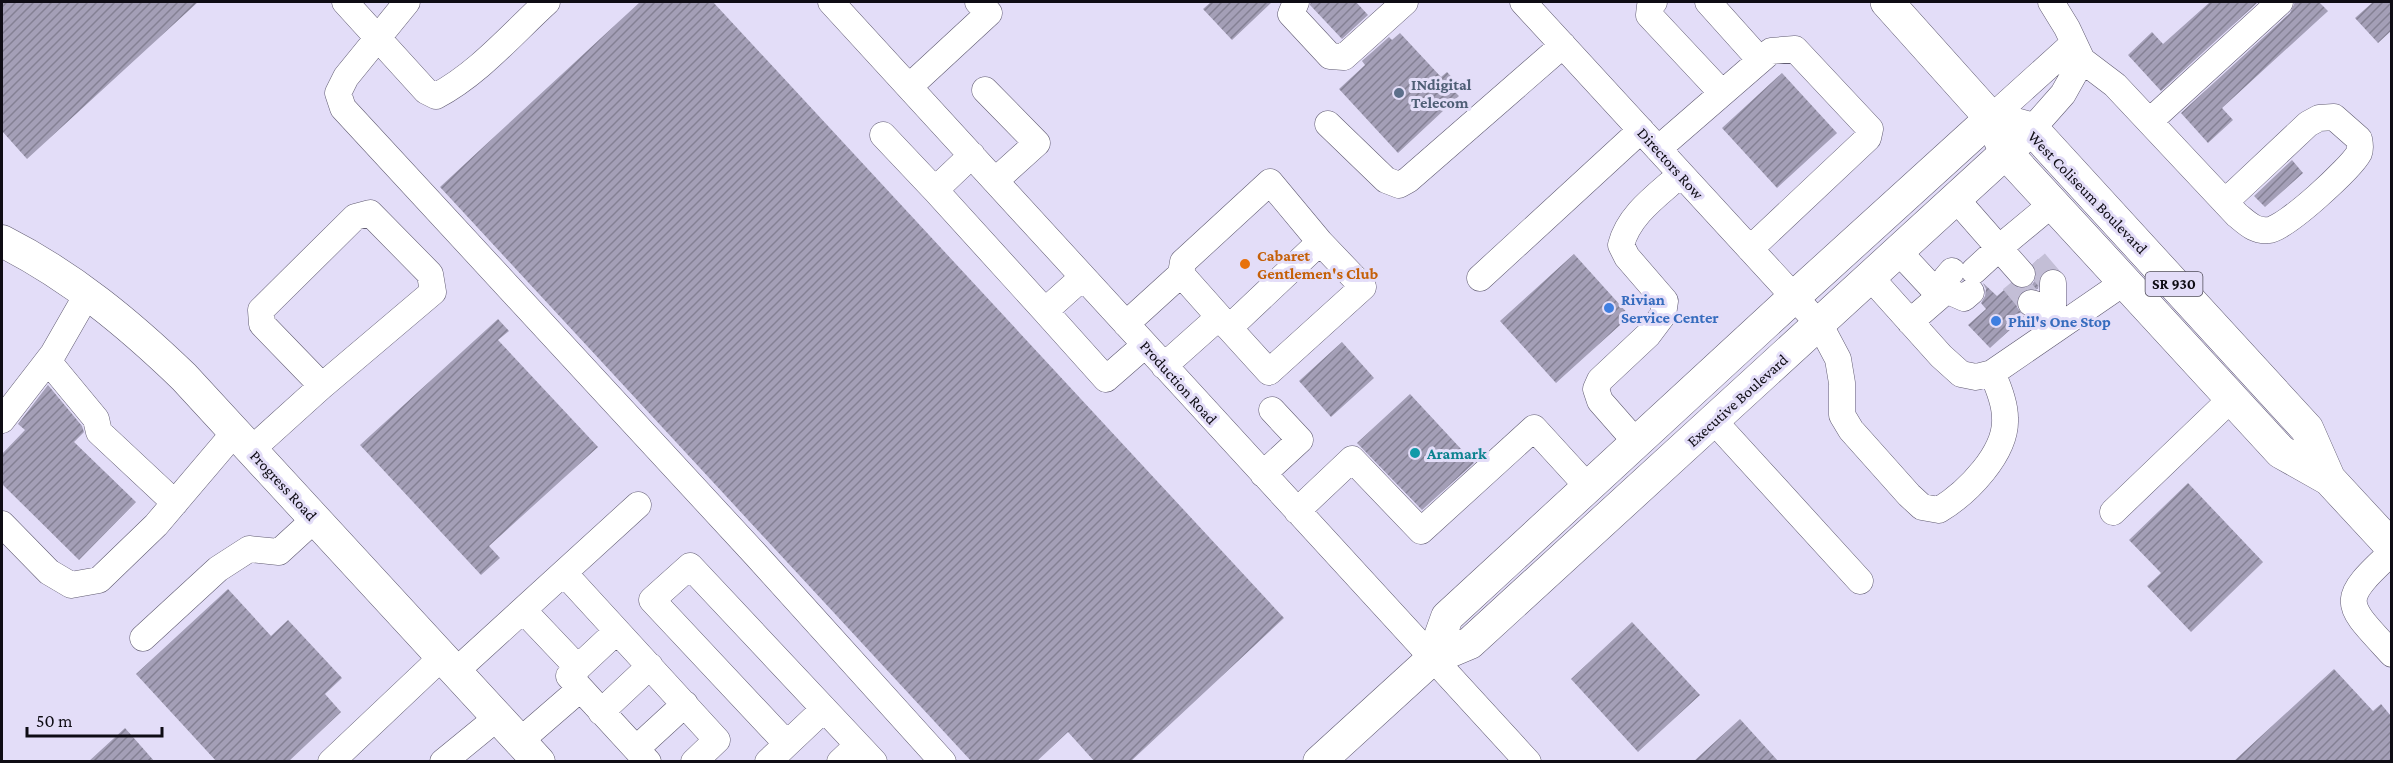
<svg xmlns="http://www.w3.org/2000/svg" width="2393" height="763" viewBox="0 0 2393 763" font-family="'Crimson Pro',serif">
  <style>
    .building { fill: url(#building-hatch) }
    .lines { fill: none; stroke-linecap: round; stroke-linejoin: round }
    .minor-tunnel { stroke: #c3bed6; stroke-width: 26; stroke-dasharray: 26 13; stroke-linecap: butt }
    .minor-casing { stroke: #605b71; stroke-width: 27 }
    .major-casing { stroke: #605b71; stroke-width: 33 }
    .highway-casing { stroke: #605b71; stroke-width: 34 }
    .minor { stroke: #fff; stroke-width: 26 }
    .major { stroke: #fff; stroke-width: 32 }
    .highway { stroke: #fff; stroke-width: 33 }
    .service-dot { fill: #5c6f8a; stroke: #e3ddf8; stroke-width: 2 }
    .food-dot { fill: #e8710a; stroke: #e3ddf8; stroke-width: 2 }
    .shop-dot { fill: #3f7fe0; stroke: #e3ddf8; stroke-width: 2 }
    .culture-dot { fill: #0f9aa8; stroke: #e3ddf8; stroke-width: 2 }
    .labels { text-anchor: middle; stroke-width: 6; stroke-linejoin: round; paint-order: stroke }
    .shield { fill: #e3ddf8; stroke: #4e4b58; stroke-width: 1.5 }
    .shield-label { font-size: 15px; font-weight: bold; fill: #0e0c14 }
    .service-label { font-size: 16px; font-weight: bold; fill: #4e5e75; stroke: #e3ddf8; text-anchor: start }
    .street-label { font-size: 16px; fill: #0e0c14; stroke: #e3ddf8 }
    .food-label { font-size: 16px; font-weight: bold; fill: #c56008; stroke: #e3ddf8; text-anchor: start }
    .shop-label { font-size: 16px; font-weight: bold; fill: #366cbe; stroke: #e3ddf8; text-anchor: start }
    .culture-label { font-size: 16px; font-weight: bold; fill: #0d838f; stroke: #e3ddf8; text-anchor: start }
  </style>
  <defs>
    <pattern id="building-hatch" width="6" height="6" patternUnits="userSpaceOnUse" patternTransform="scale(1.5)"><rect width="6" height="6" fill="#a49fb7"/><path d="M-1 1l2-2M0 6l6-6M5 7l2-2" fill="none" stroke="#848094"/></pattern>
  </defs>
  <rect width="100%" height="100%" fill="#e3ddf8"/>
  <path class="building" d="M 2,2 L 198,2 L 27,159 L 2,131 Z
    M 640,2 L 713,2 L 1284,618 L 1130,762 L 1095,762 L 1068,732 L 1036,762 L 972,762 L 440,187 Z
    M 1211,2 L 1272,2 L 1232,40 L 1203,9 Z
    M 1311,2 L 1356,2 L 1368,15 L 1342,39 L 1310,5 Z
    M 2210,2 L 2258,2 L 2161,91 L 2128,55 L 2152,32 L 2163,44 Z
    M 2295,2 L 2319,2 L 2328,11 L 2222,108 L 2233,120 L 2208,143 L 2181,113 L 2290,13 Z
    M 2373,2 L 2391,2 L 2391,31 L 2378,43 L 2355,18 Z
    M 1400,33 L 1441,77 L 1447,72 L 1458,84 L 1452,89 L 1459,96 L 1398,153 L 1339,89 L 1365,65 L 1362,61 L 1389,37 L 1392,40 Z
    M 1782,73 L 1837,133 L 1777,188 L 1722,128 Z
    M 2292,160 L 2303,173 L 2265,207 L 2254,196 Z
    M 1574,254 L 1630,316 L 1556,383 L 1500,321 Z
    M 2038,259 L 2048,269 L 2040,276 L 2038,289 L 2027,289 L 2021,292 L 2017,299 L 2017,307 L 2024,317 L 1990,348 L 1968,325 L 1986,309 L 1981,303 L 1985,296 L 1986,289 L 1983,283 L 1997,296 L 2011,284 L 2018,288 L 2026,289 L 2031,286 L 2036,279 L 2037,272 L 2033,264 Z
    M 498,319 L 509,331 L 498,340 L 598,447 L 489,546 L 500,558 L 481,575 L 360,445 Z
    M 1342,342 L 1374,378 L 1331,417 L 1299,381 Z
    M 48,385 L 82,426 L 84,432 L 74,442 L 136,502 L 79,560 L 2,484 L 2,454 L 25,430 L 18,424 Z
    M 1410,394 L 1474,463 L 1422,510 L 1357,443 Z
    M 2188,483 L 2263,562 L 2191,632 L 2147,586 L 2161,573 L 2129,540 Z
    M 228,589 L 271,636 L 288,620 L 342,678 L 325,694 L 341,712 L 288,762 L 217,762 L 136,674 Z
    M 1632,622 L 1700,695 L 1638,752 L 1571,679 Z
    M 2334,669 L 2373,711 L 2381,704 L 2391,716 L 2391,762 L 2233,762 Z
    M 1740,719 L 1779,762 L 1693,762 Z
    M 125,728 L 155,762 L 88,762 Z"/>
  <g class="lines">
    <path class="minor-tunnel" d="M 2035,262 L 2053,283
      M 2013,281 L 2031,303"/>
    <defs>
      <path id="minor" d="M 345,2 L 426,91 L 436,96 C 478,74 512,34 547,2
        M 407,2 L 346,77 L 338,93 L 343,108 L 756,555 L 943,762
        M 831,2 L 1528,762
        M 1296,2 L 1291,14 L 1330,56 L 1344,57 L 1405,2
        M 1523,2 L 1820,325 L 1838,359 L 1842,383 L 1842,415 L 1851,430 L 1909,495 L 1922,507 L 1939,510 C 1967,493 2007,453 2005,418 C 2005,403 1998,386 1992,373
        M 1654,2 L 1650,6 L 1649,15 L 1722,93
        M 1708,2 L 1760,60
        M 2051,2 L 2067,28 L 2082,60 L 2115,85 L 2237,215 C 2247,223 2255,232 2269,230 C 2285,229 2351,168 2359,153 C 2361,148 2360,144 2359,139 L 2334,117 L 2319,118 L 2308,124 L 2225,202
        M 909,87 L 989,13 L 978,2
        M 985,90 L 1037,143 L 995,181
        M 1991,118 L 2074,43
        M 2150,121 L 2280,2
        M 1328,124 L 1386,180 L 1399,185 L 1408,180 L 1563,45
        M 2032,129 L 2063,94 L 2082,60
        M 883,135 L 935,190
        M 1658,149 L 1771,51 L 1795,49 L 1870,129 L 1868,138 L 1750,249
        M 972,155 L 935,190 L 1045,311
        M 1270,182 L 1320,242 L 1229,328 L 1181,274 L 1183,262 Z
        M 1956,199 L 1999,248 L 2052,204
        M 1899,252 L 1940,296 L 1910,322
        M 1952,271 L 1946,278 L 1948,291 L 1964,298 L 1971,292
        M 1974,271 L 1999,248 L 2022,274
        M 1083,277 L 1045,311 L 1106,379 L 1145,345
        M 1480,278 L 1641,130
        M 1871,278 L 1941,356 L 1961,374 L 1976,377 L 1992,373 L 2126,281
        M 2031,303 L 2053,309 L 2053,283
        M 1126,324 L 1181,274
        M 1229,328 L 1269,372 L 1363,287 L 1320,242
        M 48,361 L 96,419 L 99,432 L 175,503
        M 1164,366 L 1219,317
        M 2,420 L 53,354 L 88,293
        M 1714,421 L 1860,581
        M 1636,442 L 1600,401 L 1596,389 L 1600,380 L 1648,335 L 1663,315 L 1665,301 L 1627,257 L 1621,245 C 1629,214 1658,195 1681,174
        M 251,450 L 313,394 L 322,386 L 433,292 L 430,274 L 370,213 L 355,217 L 261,310 L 262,324 L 322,386
        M 1263,474 L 1300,440 L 1272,410
        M 1297,511 L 1352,459 L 1421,531 L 1534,428 L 1588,487
        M 2113,512 L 2232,398
        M 2,524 L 49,572 L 71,585 L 99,580 L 156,525 L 235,432
        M 2392,552 C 2338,602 2344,602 2392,654
        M 564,573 L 717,740 L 694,762
        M 523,610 L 578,668
        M 617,631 L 569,676 L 648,762
        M 143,638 L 218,569 L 249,549 L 279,552 L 315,519
        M 456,671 L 638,505
        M 601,712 L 650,666
        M 520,741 L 580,689
        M 787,744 L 824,709
        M 636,749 L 685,704
        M 331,762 L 442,657
        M 443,762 L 498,717
        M 768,762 L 787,744 L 652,600 L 690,566 L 874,762
        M 840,762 L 858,745"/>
      <path id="major" d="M 2,241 C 71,276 128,323 184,377 L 539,762
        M 1432,659 L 1447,617 L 1794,297 L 1991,118
        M 1319,762 L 1432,659 L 1470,643 L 2025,135"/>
      <path id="highway" d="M 1887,2 L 1991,118 L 2006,153 L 2281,452 L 2329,479 L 2392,547
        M 1991,118 L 2032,129 L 2307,429 L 2329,479"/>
    </defs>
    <use href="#minor" class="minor-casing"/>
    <use href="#major" class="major-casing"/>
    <use href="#highway" class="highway-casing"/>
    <use href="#minor" class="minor"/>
    <use href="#major" class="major"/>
    <use href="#highway" class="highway"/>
  </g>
  <circle class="service-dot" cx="1399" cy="93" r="6"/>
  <circle class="food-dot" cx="1245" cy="264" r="6"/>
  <g class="shop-dot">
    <circle cx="1609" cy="308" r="6"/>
    <circle cx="1996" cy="321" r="6"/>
  </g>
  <circle class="culture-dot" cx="1415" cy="453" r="6"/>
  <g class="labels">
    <rect class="shield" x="2145.5" y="272" width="57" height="24" rx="4.5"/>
    <g class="shield-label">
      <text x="2174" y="289">SR 930</text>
    </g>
    <g class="service-label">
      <text x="1411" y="90">INdigital<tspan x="1411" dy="18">Telecom</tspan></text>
    </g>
    <g class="street-label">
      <text transform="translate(1671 163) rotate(48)" y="6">Directors Row</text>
      <text transform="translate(2088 192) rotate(46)" y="6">West Coliseum Boulevard</text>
      <text transform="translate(1179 382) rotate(48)" y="6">Production Road</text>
      <text transform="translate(1737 400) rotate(-42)" y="6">Executive Boulevard</text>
      <text transform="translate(284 485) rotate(47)" y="6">Progress Road</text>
    </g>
    <g class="food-label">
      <text x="1257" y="261">Cabaret<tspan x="1257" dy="18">Gentlemen's Club</tspan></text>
    </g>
    <g class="shop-label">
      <text x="1621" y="305">Rivian<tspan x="1621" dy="18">Service Center</tspan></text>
      <text x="2008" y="327">Phil's One Stop</text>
    </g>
    <g class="culture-label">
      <text x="1427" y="459">Aramark</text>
    </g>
  </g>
  <rect width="2393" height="763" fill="none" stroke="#0e0c14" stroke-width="6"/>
  <path d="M27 727v9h135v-9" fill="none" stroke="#0e0c14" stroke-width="3"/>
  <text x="36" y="727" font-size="18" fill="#0e0c14" stroke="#e3ddf8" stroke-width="4.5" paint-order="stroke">50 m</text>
</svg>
